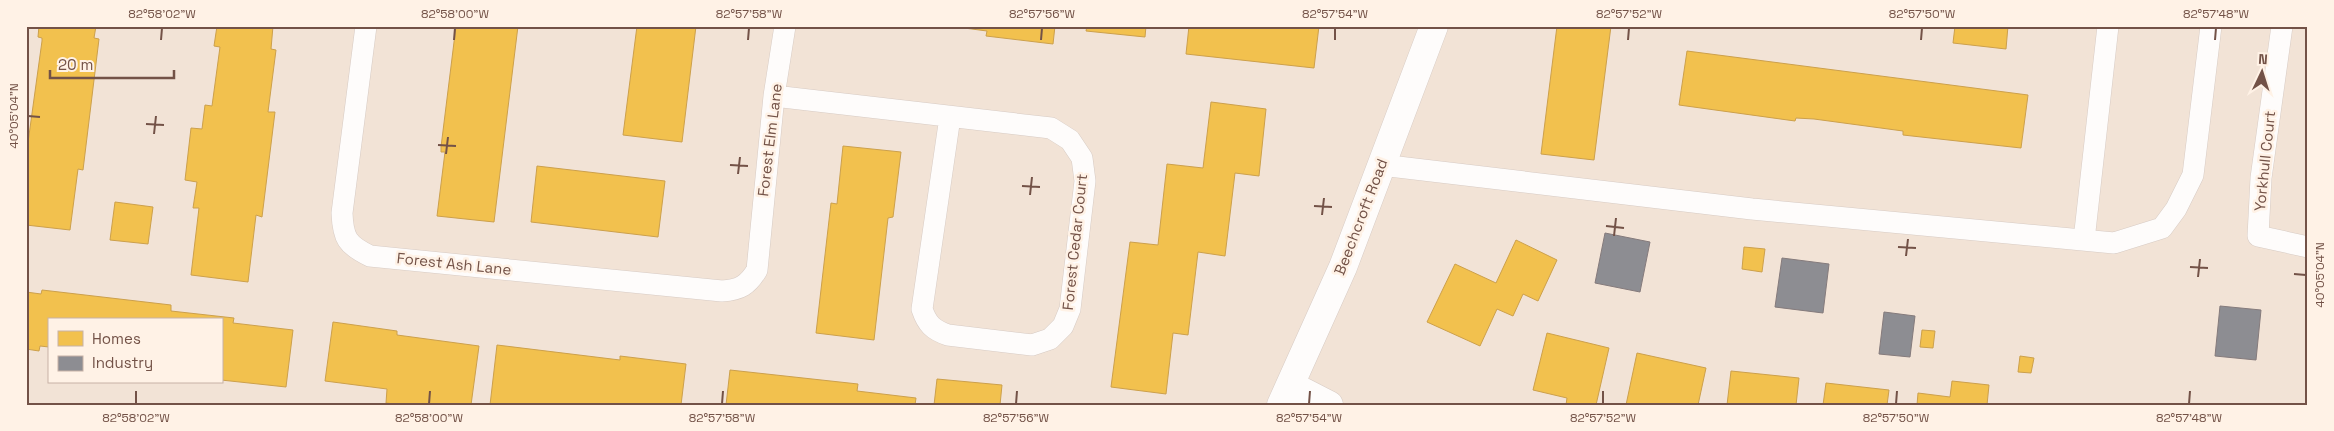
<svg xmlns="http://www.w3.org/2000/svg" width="2334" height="431" viewBox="0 0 2334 431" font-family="'Space Grotesk',sans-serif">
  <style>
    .residential { fill: #f2e3d6; fill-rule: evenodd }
    .homes { fill: #f2c14e; stroke: #cca04c }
    .industry { fill: #8d8d92; stroke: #857b7c }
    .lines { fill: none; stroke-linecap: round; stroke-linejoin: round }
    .lane-casing { stroke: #d7cbc4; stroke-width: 22 }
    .street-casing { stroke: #d7cbc4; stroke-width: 29 }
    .lane { stroke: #fefcfb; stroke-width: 21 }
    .street { stroke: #fefcfb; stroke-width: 28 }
    .ticks { fill: none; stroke: #735247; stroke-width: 2 }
    .labels { text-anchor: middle; stroke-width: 5; stroke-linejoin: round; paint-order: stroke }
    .street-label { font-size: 15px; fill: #735247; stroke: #fff2e6 }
    .neatline { fill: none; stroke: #735247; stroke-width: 2 }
    .ticks-label { font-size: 12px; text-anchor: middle; fill: #735247 }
  </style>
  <rect width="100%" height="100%" fill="#f6eee6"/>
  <path class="residential" d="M 26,26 L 2308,26 L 2308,405 L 26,405 ZM 49,320 L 221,320 L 221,382 L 49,382 Z"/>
  <path class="homes" d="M 39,26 L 96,26 L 94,38 L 99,39 L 83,170 L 78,169 L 70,230 L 26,225 L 26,157 L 42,41 L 42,38 L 38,37 Z
    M 217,26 L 273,26 L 271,49 L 276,50 L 268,112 L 275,112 L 262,217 L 256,215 L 248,282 L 191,275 L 199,208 L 193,208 L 197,182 L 185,180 L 191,128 L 202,129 L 205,105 L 212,106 L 220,47 L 214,46 Z
    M 456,26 L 518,26 L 494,222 L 437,216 L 445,152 L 441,152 L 441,147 Z
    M 637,26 L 696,26 L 682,142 L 623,135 Z
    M 949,26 L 1055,26 L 1053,44 L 986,36 L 987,31 Z
    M 1087,26 L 1146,26 L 1145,37 L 1086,31 Z
    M 1189,26 L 1319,26 L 1314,68 L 1186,54 Z
    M 1557,26 L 1611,26 L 1594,160 L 1541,154 Z
    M 1955,26 L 2008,26 L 2006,49 L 1953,43 Z
    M 1687,51 L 2028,95 L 2021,148 L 1903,135 L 1903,131 L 1814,119 L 1796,118 L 1795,121 L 1679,105 Z
    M 1211,102 L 1266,109 L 1259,176 L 1235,173 L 1225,256 L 1198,252 L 1188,335 L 1173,333 L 1166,394 L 1111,387 L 1130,242 L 1158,245 L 1167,164 L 1203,168 Z
    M 843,146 L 901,152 L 893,217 L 888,218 L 874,340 L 816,333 L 831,203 L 837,204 Z
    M 537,166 L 665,181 L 658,237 L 531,222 Z
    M 115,202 L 153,207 L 148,244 L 110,240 Z
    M 1516,240 L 1557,260 L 1538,301 L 1523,294 L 1513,316 L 1497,309 L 1480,346 L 1427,322 L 1455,264 L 1496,283 Z
    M 1744,247 L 1765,249 L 1762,272 L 1742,269 Z
    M 42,290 L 171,305 L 171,311 L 234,318 L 233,323 L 293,330 L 286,387 L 221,380 L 221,320 L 49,320 L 49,347 L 40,346 L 39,351 L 26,349 L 26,292 L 41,294 Z
    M 333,322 L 397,331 L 397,335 L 479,346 L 471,405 L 402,405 L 386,403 L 387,389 L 325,381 Z
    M 1922,330 L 1935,331 L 1933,348 L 1920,347 Z
    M 1547,333 L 1609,348 L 1596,405 L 1566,405 L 1567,398 L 1533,390 Z
    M 497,345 L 620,360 L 620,356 L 686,364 L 681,405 L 490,405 Z
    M 1637,353 L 1706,368 L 1698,405 L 1626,405 Z
    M 2020,356 L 2034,358 L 2031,373 L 2018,372 Z
    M 730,370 L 858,384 L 857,391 L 916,398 L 915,405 L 726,405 Z
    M 1731,371 L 1799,378 L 1796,405 L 1727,405 Z
    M 937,379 L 1002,385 L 1000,405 L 934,405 Z
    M 1952,381 L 1989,385 L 1987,405 L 1917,405 L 1918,393 L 1950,397 Z
    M 1826,383 L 1889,390 L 1887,405 L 1823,405 Z"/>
  <path class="industry" d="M 1605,233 L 1650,242 L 1640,292 L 1595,283 Z
    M 1782,258 L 1829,264 L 1823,313 L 1775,307 Z
    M 2220,306 L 2261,310 L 2256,360 L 2215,356 Z
    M 1884,312 L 1915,316 L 1910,357 L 1879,354 Z"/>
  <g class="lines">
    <defs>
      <path id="lane" d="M 366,26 L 342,213 C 343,238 347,245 370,256 L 722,291 C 740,290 748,285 757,270 L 774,96 L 785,26
        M 2282,26 L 2261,178 L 2258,236 L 2308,247
        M 774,96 L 1051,128 L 1070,140 L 1082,158 L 1085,181 L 1070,309 L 1063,326 L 1050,339 L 1032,345 L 948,335 C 933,330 927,324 922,309 L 950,117
        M 1381,165 L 1752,209 L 2114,243 L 2162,228 L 2176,209 L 2193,175 L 2211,26
        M 2084,240 L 2108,26"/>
      <path id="street" d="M 1290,385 L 1329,405
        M 1281,405 L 1343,267 L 1434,26"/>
    </defs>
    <use href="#lane" class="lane-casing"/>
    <use href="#street" class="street-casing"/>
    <use href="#lane" class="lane"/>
    <use href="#street" class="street"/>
  </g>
  <path class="ticks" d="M 161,40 L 162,28M 454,40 L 455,28M 748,40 L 749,28M 1041,40 L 1042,28M 1335,40 L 1335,28M 1628,40 L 1629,28M 1921,40 L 1922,28M 2215,40 L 2216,28M 28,116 L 40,117M 146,124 L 164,125M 154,134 L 156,116M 438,145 L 456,146M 446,154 L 448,137M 730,165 L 748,166M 738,174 L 740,157M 1022,186 L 1040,187M 1030,195 L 1032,177M 1314,206 L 1332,207M 1322,215 L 1324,198M 1606,226 L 1624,228M 1614,236 L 1616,218M 1898,247 L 1916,248M 1906,256 L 1908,239M 2190,267 L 2208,268M 2294,274 L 2306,275M 2198,277 L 2200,259M 136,404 L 136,391M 429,404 L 430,391M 722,404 L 723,391M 1016,404 L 1017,391M 1309,404 L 1310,391M 1603,404 L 1603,391M 1896,404 L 1897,391M 2189,404 L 2190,391"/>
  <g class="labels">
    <g class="street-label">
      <text transform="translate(770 140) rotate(-83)" y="5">Forest Elm Lane</text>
      <text transform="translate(2265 161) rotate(-84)" y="5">Yorkhull Court</text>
      <text transform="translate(1361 217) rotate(-69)" y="5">Beechcroft Road</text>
      <text transform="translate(1075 242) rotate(-84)" y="5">Forest Cedar Court</text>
      <text transform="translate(454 264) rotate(6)" y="5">Forest Ash Lane</text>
    </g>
  </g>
  <rect width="2334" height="431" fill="none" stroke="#fff2e6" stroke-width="55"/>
  <rect x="48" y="318" width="175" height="65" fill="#fff2e6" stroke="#c7b2a6"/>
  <rect x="58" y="331" width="25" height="15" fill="#f2c14e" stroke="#c7b2a6"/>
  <text x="92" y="344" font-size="15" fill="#735247">Homes</text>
  <rect x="58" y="356" width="25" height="15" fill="#8d8d92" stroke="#c7b2a6"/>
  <text x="92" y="368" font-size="15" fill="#735247">Industry</text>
  <g transform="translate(2262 72) rotate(4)" stroke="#fff2e6" stroke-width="4" paint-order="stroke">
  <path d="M0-4L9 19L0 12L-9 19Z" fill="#735247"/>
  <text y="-8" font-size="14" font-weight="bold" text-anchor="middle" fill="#735247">N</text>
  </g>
  <path d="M50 70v8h124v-8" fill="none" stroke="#735247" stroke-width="2.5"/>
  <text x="58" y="70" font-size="15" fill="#735247" stroke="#fff2e6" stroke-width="4" paint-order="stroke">20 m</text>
  <rect x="28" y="28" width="2278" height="376" class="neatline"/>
  <g class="ticks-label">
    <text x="162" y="18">82°58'02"W</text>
    <text x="455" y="18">82°58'00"W</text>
    <text x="749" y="18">82°57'58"W</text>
    <text x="1042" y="18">82°57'56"W</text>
    <text x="1335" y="18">82°57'54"W</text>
    <text x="1629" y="18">82°57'52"W</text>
    <text x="1922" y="18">82°57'50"W</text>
    <text x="2216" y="18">82°57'48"W</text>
    <text transform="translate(14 116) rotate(-90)" y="4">40°05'04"N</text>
    <text transform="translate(2320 275) rotate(-90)" y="4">40°05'04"N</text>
    <text x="136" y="422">82°58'02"W</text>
    <text x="429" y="422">82°58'00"W</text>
    <text x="722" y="422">82°57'58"W</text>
    <text x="1016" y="422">82°57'56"W</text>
    <text x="1309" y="422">82°57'54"W</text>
    <text x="1603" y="422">82°57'52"W</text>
    <text x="1896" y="422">82°57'50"W</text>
    <text x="2189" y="422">82°57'48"W</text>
  </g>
</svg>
